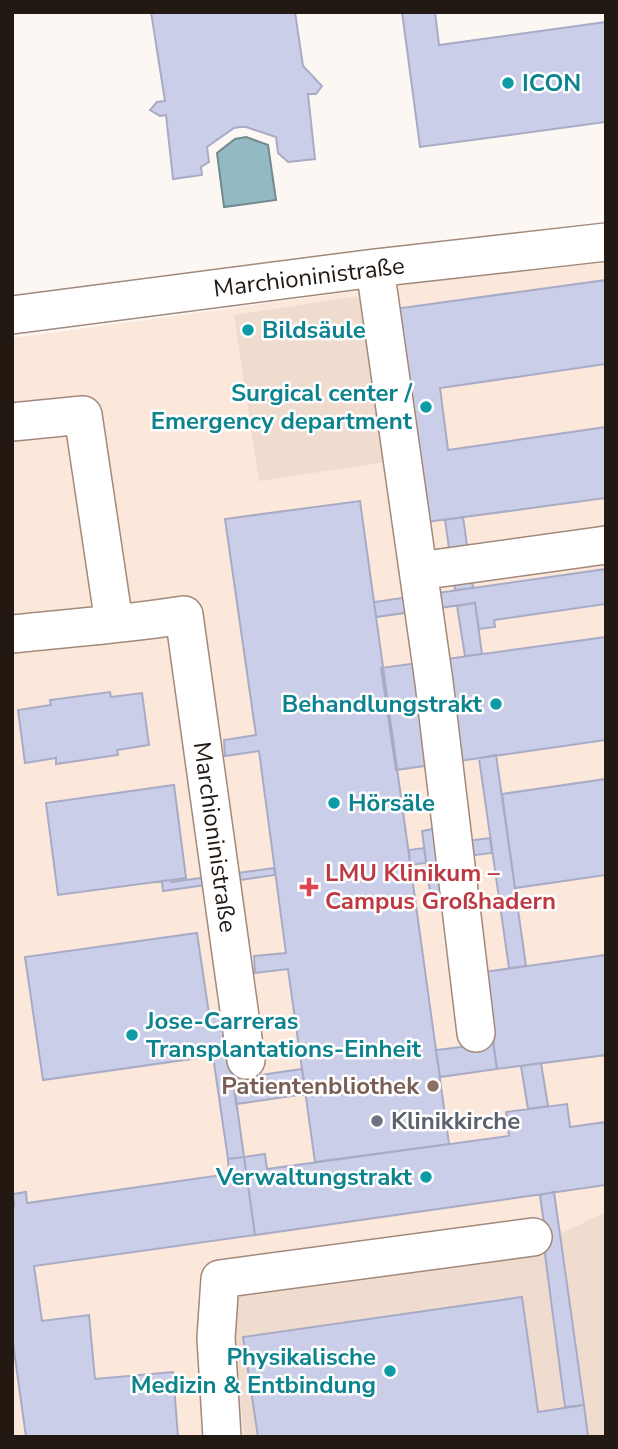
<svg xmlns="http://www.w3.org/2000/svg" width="618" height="1449" viewBox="0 0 618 1449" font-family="'Nunito Sans',sans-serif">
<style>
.built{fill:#fce7db}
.green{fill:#f0dbcf}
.water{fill:#93bac3;stroke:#718a8e;stroke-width:2}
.building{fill:#cbcee9;stroke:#a8abc5;stroke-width:2}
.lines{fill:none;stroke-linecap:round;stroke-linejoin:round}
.minor-casing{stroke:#a2897b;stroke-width:40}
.minor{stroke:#fff;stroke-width:37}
.culture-dot{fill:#0f9aa8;stroke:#fff;stroke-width:2.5}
.health-dot{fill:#e0444e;stroke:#fff;stroke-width:2.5}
.education-dot{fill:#8d6e63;stroke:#fff;stroke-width:2.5}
.worship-dot{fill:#6b7280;stroke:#fff;stroke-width:2.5}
.labels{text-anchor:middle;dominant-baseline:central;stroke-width:5;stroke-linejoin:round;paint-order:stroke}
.culture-label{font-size:24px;font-weight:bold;fill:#0d838f;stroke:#fff;text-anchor:start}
.street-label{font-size:24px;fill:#221913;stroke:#fff}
.health-label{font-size:24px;font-weight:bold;fill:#be3a42;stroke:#fff;text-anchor:start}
.education-label{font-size:24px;font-weight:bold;fill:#785e54;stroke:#fff;text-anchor:end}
.worship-label{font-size:24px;font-weight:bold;fill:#5b616d;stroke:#fff;text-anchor:start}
</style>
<rect width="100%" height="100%" fill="#fdf7f4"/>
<path class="built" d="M606 257V1437H12V338Z"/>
<path class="green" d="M361 296 386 462 259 481 234 315Z
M606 1212V1437H244L231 1306 252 1283 537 1245Z"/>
<path class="water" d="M246 137 268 145 276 200 224 207 217 153 235 139Z"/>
<path class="building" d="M151 12H295L303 66 322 86 316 94H308L315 159 288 162 278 153 276 137 246 127H240L234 128 207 147 209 162 201 167 202 175 173 179 166 115 160 116 150 110 157 102 165 101Z
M402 12H435L439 45 606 22V122L420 147Z
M606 280V364L440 388 448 450 606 427V498L427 522 394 309Z
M360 501 449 1144 315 1162 288 969 255 973 254 956 286 953 259 751 225 756 224 740 256 735 225 519Z
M463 517 473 588 455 590 445 520Z
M606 569V604L494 620 495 627 479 629 475 603 376 617 374 602Z
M475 603 482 654 465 656 457 606Z
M606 637V740L396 770 381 668Z
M110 692 111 697 142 693 149 745 117 750 118 755 56 764V758L25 763 18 710 51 705 50 700Z
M496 755 526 966 509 968 479 758Z
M606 779V875L515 888 502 794Z
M174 785 186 878 58 895 46 803Z
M438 828 449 906 432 908 422 831Z
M490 838 492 853 443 859 441 844Z
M424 848 426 863 410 865 409 850Z
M274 868 275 875 163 891 162 881 171 880V882Z
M197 933 209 1014 224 1013 244 1157 228 1159 213 1056 43 1080 25 957Z
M606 955V1055L497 1069 484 972Z
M493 1043 497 1069 440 1077 436 1050Z
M541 1063 548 1106 528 1109 521 1066Z
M302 1069 306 1094 236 1104 233 1079Z
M567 1104 570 1127 606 1122V1185L255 1235 244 1157 265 1154 267 1169 509 1136 506 1112Z
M244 1157 255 1235 34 1266 42 1321 89 1315 95 1379 173 1372 178 1437H26L12 1336V1207L14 1206 13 1194 26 1192 27 1203 229 1174 228 1159Z
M554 1192 584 1405 565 1407 541 1224H544L540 1195Z
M522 1297 538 1412 584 1405 588 1437H258L243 1337Z"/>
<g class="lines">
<defs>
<path id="minor" d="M375 268 434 682 476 1033
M12 315 375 268 606 242
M12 422 83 415 114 623
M419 571 606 545
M12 634C69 628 127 624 184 615L246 1060
M222 1437 216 1338 220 1279 533 1237"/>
</defs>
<use href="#minor" class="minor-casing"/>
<use href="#minor" class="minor"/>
</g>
<g class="culture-dot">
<circle cx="508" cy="83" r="7"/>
<circle cx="248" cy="330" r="7"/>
<circle cx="426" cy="407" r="7"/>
<circle cx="496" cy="704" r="7"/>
<circle cx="334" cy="803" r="7"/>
<circle cx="132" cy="1035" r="7"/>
<circle cx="426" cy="1177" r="7"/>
<circle cx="390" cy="1371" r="7"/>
</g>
<path class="health-dot" d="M305.5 876.5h7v7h7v7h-7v7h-7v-7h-7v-7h7z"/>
<circle class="education-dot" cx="433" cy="1086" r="7"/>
<circle class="worship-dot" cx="377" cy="1121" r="7"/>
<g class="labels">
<g class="culture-label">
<text x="522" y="83">ICON</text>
<text x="262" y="330">Bildsäule</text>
<text x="412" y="393" text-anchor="end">Surgical center /<tspan x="412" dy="28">Emergency department</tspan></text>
<text x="482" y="704" text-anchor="end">Behandlungstrakt</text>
<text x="348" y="803">Hörsäle</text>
<text x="146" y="1021">Jose-Carreras<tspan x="146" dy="28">Transplantations-Einheit</tspan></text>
<text x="412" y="1177" text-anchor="end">Verwaltungstrakt</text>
<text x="376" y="1357" text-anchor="end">Physikalische<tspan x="376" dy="28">Medizin &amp; Entbindung</tspan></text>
</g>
<g class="street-label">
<text transform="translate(309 277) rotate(-7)">Marchioninistraße</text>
<text transform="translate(215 837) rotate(82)">Marchioninistraße</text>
</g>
<g class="health-label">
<text x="325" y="873">LMU Klinikum –<tspan x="325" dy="28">Campus Großhadern</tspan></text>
</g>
<g class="education-label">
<text x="419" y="1086">Patientenbliothek</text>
</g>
<g class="worship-label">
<text x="391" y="1121">Klinikkirche</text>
</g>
</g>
<rect width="618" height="1449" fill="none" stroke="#221913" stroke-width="28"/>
</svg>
